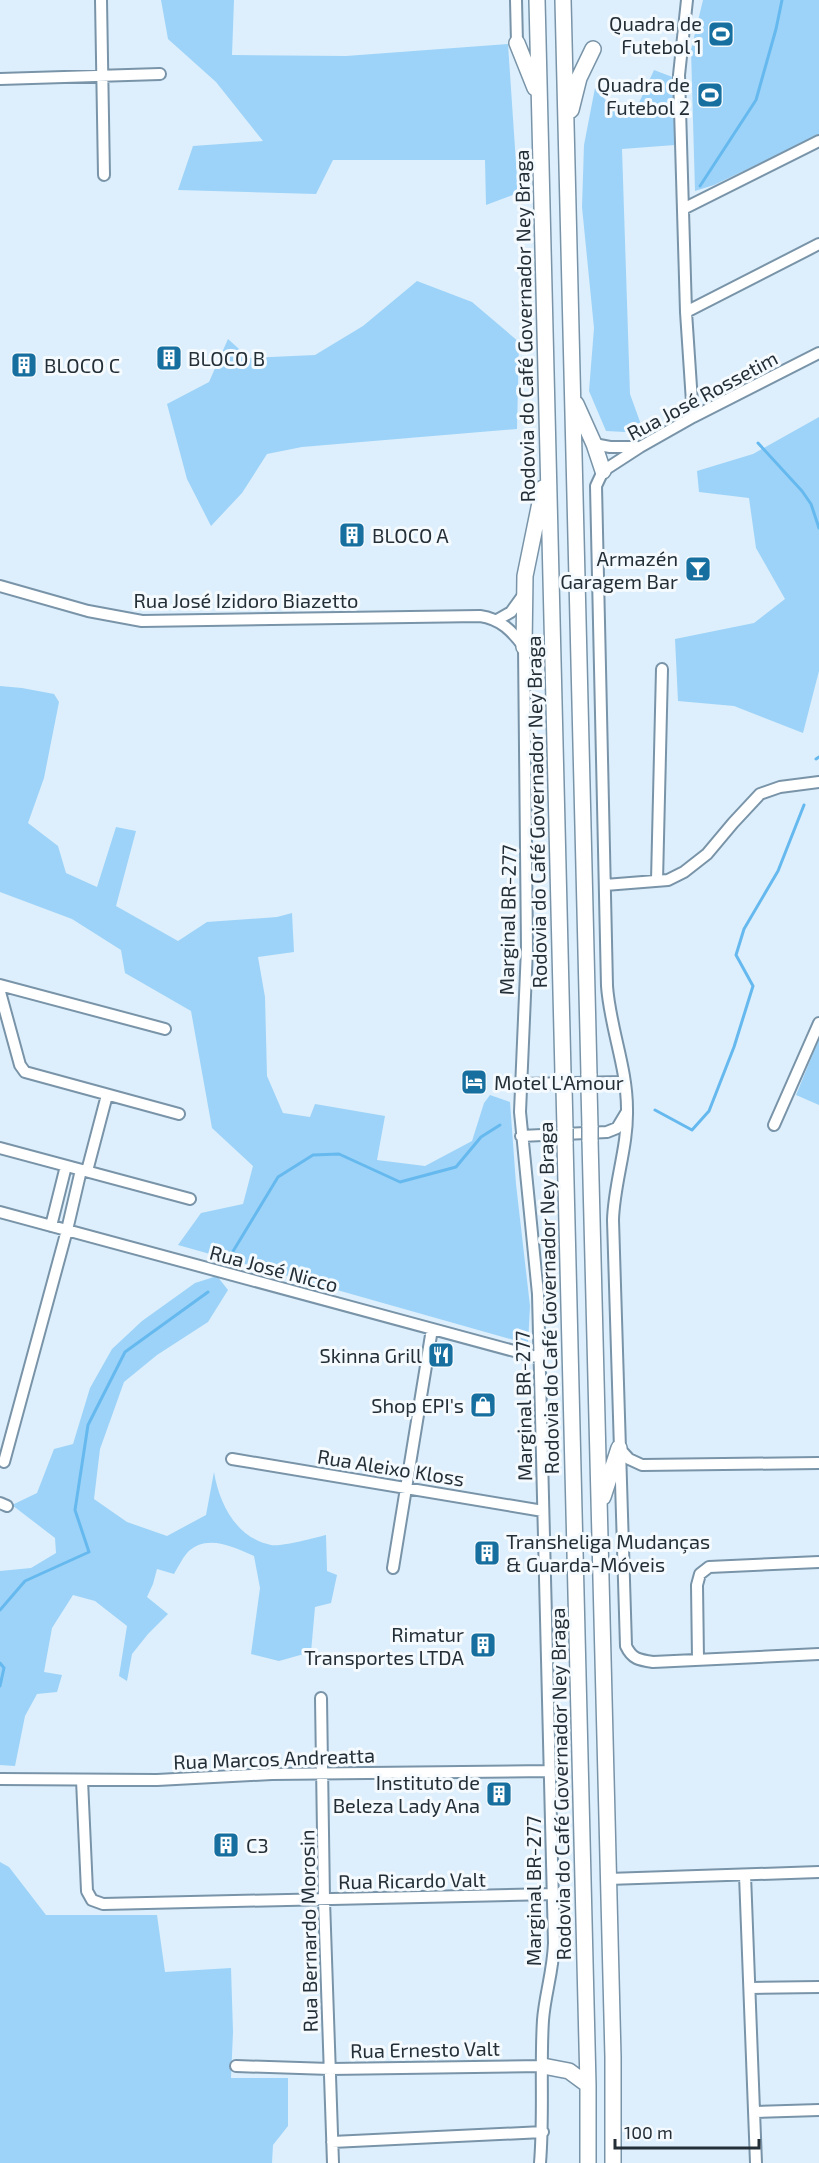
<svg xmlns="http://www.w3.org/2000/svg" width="819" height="2163" viewBox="0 0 819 2163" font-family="'Exo 2',sans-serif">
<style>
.green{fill:#9dd3f8}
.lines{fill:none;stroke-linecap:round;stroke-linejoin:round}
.stream{stroke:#66b9ee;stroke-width:3}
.minor-casing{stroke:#7994a8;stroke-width:14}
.highway-casing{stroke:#7994a8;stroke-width:18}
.minor{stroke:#fff;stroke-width:10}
.highway{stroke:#fff;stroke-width:15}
.highway-bridge-casing{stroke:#7994a8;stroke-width:18;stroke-linecap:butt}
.highway-bridge{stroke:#fff;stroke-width:15}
.labels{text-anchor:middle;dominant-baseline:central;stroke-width:6;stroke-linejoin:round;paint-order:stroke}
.poi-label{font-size:20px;fill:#232e36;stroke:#f4fafe;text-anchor:end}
.street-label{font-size:20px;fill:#232e36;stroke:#f4fafe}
</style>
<rect width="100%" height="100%" fill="#ddeffc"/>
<path class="green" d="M161 0H234L232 55 346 56 508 44 518 193 486 205 485 160H333L316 194 178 190 193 146 263 141 216 82 168 39Z
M703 0H819V135L714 185 695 191 691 50Z
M654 70 675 78V145L622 149 630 394 644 433 606 431 589 391 594 328 582 207 584 145 595 88 616 112 632 118Z
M417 281 472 302 519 342 517 429 302 447 267 454 242 493 211 526 187 479 167 404 209 382 228 339 249 358 315 355 363 326Z
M819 417V671L803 733 734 706 678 701 675 639 754 623 785 599 756 548 749 498 699 492 697 471 753 454Z
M0 686 22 688 54 694 59 702 44 778 28 823 58 846 66 873 97 887 116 827 136 831 116 906 178 941 207 922 277 917 292 913 294 952 258 957 265 997 267 1076 283 1113 310 1117 315 1104 385 1116 377 1160 425 1166 472 1141 484 1103 490 1095 510 1102 516 1184 530 1306 528 1344 178 1245 201 1213 243 1204 253 1166 212 1128 191 1011 125 973 121 950 72 919 0 892Z
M819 1039V1105L796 1095Z
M217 1276 228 1290 208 1322 157 1355 124 1382 100 1449 94 1499 127 1522 167 1536 206 1515 214 1472C219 1503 236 1538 271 1545 281 1547 314 1538 326 1535L327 1571 337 1575 331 1603 315 1607 311 1652 279 1661 251 1654 260 1588 254 1556C233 1547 206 1533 187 1553 182 1559 178 1567 174 1574L157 1569 153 1584 147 1597 168 1614 148 1634 132 1654 127 1681 119 1676 127 1626 95 1601 73 1595 52 1628 44 1672 62 1675 57 1692 37 1694 25 1716 15 1766 0 1765V1571L31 1568 56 1553 55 1538 12 1505 37 1493 54 1449 73 1444 90 1388 112 1349 142 1321 195 1283Z
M0 1862 9 1867 46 1915H157L165 1972 231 1968 233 2032 231 2078H288V2126L273 2145 272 2163H0Z"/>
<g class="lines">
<path class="stream" d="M700 186 756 100 776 29 782 0
M758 443 802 491 811 504 819 528
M816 759 819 757
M655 1110 692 1130 709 1111 734 1047 753 986 736 955 744 929 778 871 804 805
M232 1253 278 1177 313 1155 339 1154 400 1182 456 1167 481 1137 500 1125
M0 1610 25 1581 89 1552 75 1510 88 1425 125 1352 208 1292
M0 1663 4 1668 0 1686"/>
<defs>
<path id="minor" d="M101 0 104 175
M516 0 517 43
M687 0 679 75 686 312 693 417
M0 79 160 74
M683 209 819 141
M686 312 819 244
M819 353 693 417 640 447 603 471 596 486 607 986C610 1028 627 1067 627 1109 628 1147 614 1183 613 1220L626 1646C632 1659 639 1660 653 1662L819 1654
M594 444 610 447H637
M0 586 88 611 142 621 480 616C501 619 512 631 524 647L527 949 520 1112 538 1294 554 1943C553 1972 545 1994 543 2020 540 2068 544 2115 540 2163
M497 620 511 612 524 594
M657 881 662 669
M605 885 668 880 684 872 707 854 733 823 760 794 780 787 819 782
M0 985 165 1029
M0 992 20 1065 25 1072 179 1114
M520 1084 625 1082
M774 1125 819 1023
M521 1136 607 1132 617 1128 626 1113
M0 1148 190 1199
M87 1171 107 1095
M0 1212 540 1358
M51 1226 66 1166
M619 1448 629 1459 642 1465 819 1463
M232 1459 543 1511
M4 1462 67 1230 81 1170
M0 1503 7 1506
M393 1568 432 1329
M698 1659 697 1585 700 1574 709 1567 819 1562
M321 1698 324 1900 333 2163
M0 1779 157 1780 272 1774 549 1771
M82 1780 87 1891 92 1900 103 1904 553 1894
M745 1875 756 2163
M608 1879 819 1872
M751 1988 819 1987
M236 2066 330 2069 543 2066
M755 2112 819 2110
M332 2142 543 2132"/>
<path id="highway" d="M537 0 563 1074
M563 0 589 1075
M517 43 535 88
M571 110 579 78 593 49
M576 404 594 444 603 471
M524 647 525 576 543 488
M564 1088 565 1129
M589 1088 590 1127
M590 1140 613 2057V2163
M565 1142 588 2085V2163
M603 1497 619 1448
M543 2066 569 2071 588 2085"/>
</defs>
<use href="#minor" class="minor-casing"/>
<use href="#highway" class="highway-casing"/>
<use href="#minor" class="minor"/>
<use href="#highway" class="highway"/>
<defs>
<path id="highway-bridge" d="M563 1074 564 1088
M589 1075V1088
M590 1127V1140
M565 1129V1142"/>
</defs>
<use href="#highway-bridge" class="highway-bridge-casing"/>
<use href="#highway-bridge" class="highway-bridge"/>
</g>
<defs>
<symbol id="stadium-square" viewBox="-11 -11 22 22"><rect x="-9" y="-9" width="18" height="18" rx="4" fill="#166f9f" stroke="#f4fafe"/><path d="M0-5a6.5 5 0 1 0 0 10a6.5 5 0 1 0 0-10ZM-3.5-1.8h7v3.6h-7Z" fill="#fff"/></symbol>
<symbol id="building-square" viewBox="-11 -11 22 22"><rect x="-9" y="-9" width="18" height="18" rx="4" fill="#166f9f" stroke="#f4fafe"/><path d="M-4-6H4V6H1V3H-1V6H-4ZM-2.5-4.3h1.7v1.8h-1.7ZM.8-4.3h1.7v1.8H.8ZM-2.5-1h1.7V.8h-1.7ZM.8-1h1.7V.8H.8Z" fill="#fff"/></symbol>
<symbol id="bar-square" viewBox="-11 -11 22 22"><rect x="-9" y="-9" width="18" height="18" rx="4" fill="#166f9f" stroke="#f4fafe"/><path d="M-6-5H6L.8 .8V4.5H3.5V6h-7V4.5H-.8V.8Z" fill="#fff"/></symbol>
<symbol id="hotel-square" viewBox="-11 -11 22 22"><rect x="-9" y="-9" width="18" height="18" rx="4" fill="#166f9f" stroke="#f4fafe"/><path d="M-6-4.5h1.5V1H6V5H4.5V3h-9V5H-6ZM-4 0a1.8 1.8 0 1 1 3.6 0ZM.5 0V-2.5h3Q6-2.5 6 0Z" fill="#fff"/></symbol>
<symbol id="restaurant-square" viewBox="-11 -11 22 22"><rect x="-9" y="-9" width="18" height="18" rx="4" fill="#166f9f" stroke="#f4fafe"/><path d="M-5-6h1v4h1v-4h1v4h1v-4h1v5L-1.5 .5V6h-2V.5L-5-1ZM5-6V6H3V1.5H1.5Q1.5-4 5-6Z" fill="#fff"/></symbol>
<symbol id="shop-square" viewBox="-11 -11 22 22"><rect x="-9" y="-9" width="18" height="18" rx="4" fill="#166f9f" stroke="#f4fafe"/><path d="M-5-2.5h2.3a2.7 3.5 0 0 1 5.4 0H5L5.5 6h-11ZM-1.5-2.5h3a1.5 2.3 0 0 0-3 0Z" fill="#fff"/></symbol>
</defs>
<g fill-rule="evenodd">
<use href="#stadium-square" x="706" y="19" width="30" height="30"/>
<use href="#stadium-square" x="695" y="80" width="30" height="30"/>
<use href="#building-square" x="154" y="343" width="30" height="30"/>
<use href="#building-square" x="9" y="350" width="30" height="30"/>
<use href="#building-square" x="337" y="520" width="30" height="30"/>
<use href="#bar-square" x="683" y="554" width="30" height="30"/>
<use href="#hotel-square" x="459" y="1067" width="30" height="30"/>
<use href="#restaurant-square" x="426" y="1340" width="30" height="30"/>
<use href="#shop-square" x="468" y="1390" width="30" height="30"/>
<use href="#building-square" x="472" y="1538" width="30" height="30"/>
<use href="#building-square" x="468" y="1630" width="30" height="30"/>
<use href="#building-square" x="484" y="1779" width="30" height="30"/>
<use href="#building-square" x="211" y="1830" width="30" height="30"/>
</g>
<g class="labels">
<g class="poi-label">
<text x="702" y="23">Quadra de<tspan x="702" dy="23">Futebol 1</tspan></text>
<text x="690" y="84">Quadra de<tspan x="690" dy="23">Futebol 2</tspan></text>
<text x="188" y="358" text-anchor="start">BLOCO B</text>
<text x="44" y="365" text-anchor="start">BLOCO C</text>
<text x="372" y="535" text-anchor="start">BLOCO A</text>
<text x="678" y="558">Armazén<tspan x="678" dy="23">Garagem Bar</tspan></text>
<text x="494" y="1082" text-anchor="start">Motel L'Amour</text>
<text x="422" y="1355">Skinna Grill</text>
<text x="464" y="1405">Shop EPI's</text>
<text x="506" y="1541" text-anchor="start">Transheliga Mudanças<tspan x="506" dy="23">&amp; Guarda-Móveis</tspan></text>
<text x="464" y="1634">Rimatur<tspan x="464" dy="23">Transportes LTDA</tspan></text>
<text x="480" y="1782">Instituto de<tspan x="480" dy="23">Beleza Lady Ana</tspan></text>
<text x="246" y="1845" text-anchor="start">C3</text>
</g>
<g class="street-label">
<text transform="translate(524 326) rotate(-91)">Rodovia do Café Governador Ney Braga</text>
<text transform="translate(702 395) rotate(-28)">Rua José Rossetim</text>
<text x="246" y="600">Rua José Izidoro Biazetto</text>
<text transform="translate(536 812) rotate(-91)">Rodovia do Café Governador Ney Braga</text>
<text transform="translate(507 920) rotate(-89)">Marginal BR-277</text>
<text transform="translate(274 1268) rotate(15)">Rua José Nicco</text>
<text transform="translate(548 1298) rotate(-91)">Rodovia do Café Governador Ney Braga</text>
<text transform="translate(523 1406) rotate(-91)">Marginal BR-277</text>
<text transform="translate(391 1467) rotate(9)">Rua Aleixo Kloss</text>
<text transform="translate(274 1758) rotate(-2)">Rua Marcos Andreatta</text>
<text transform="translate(560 1784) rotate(-91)">Rodovia do Café Governador Ney Braga</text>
<text transform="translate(412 1880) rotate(-1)">Rua Ricardo Valt</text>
<text transform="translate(533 1891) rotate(-90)">Marginal BR-277</text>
<text transform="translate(308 1931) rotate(-91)">Rua Bernardo Morosin</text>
<text transform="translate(425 2049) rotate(-1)">Rua Ernesto Valt</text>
</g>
</g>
<path d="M615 2139v9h144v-9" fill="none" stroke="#232e36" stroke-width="3"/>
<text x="624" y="2139" font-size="18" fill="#232e36" stroke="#f4fafe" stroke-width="4.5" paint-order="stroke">100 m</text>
</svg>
